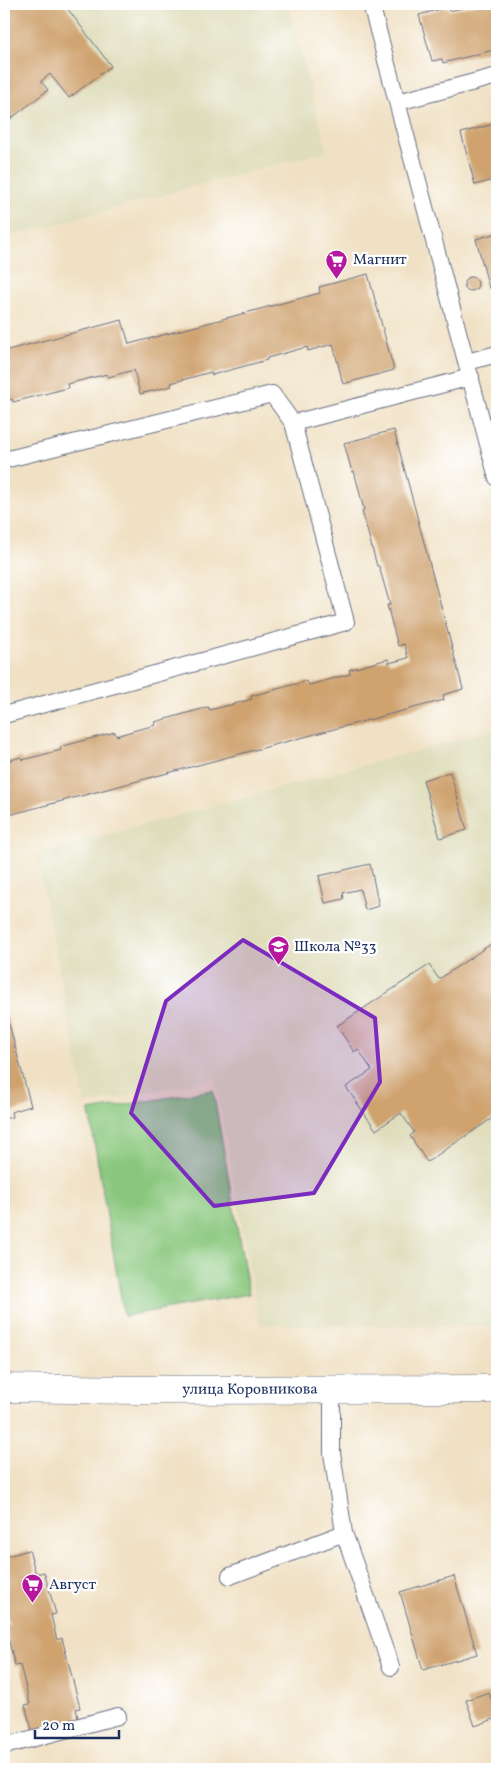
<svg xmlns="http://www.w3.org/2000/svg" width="501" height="1773" viewBox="0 0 501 1773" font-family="Vollkorn,serif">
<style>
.built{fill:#dfddbb}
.green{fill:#8ac77e;stroke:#527b6e}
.building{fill:#cfa26e}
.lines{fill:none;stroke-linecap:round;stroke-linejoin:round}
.service-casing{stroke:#666d82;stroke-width:18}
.tertiary-casing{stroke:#666d82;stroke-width:29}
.service{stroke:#fff;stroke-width:16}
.tertiary{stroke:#fff;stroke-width:28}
.marked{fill:#7b2cbf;fill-opacity:0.2;stroke:#7b2cbf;stroke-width:4;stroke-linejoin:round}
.labels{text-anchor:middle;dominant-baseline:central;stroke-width:4.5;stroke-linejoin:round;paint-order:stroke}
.poi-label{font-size:15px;fill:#1b2f5e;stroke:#fff;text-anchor:start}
.street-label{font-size:15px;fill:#1b2f5e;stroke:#fff}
</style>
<rect width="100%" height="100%" fill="#fff"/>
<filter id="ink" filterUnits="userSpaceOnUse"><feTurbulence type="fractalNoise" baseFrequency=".02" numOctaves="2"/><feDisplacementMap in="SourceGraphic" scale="10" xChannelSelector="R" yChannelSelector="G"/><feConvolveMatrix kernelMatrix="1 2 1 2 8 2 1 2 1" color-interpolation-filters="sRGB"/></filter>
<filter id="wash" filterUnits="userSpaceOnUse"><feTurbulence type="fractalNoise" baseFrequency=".0096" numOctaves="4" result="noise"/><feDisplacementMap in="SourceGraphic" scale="20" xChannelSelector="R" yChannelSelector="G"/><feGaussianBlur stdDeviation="1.12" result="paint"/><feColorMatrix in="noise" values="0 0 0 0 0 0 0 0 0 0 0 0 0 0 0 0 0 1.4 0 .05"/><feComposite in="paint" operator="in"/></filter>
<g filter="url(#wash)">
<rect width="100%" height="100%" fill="#f0e1c4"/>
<path class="built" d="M4 4H288L327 151 4 238Z
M497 729V1327L260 1325 215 1079 85 1104 36 854Z"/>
<path class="green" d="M213 1090 249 1294 124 1316 89 1111Z"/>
<g id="blocks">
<path class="building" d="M4 4H64L111 66 69 98 50 74 41 81 48 90 4 124Z
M479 4H497V49L443 63 442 59 432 61 419 15 448 7 449 11Z
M497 123V179L475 185 461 133Z
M497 233V286L489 288 476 239Z
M368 274 394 370 343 384 333 344 308 351 307 347 267 358V360L212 375 211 372 171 383 172 386 140 394 134 370 108 377 107 374 67 384 68 388 13 402 12 399 4 402V351L122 320 129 344 320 293 319 287Z
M464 284a7 7 0 1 1 14 0a7 7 0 1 1-14 0Z
M394 430 463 689 443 695 444 700 9 815 4 796V762L21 757 22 760 42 755 61 750 60 747 115 732 116 736 136 730 156 725 155 722 209 707V710L230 705 252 699 251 696 307 681 309 685 350 674 349 670 388 659 389 663 408 658 404 644 398 646 387 605H390L379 566H377L362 511 364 510 359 490 354 471 352 472 344 443Z
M450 772 467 830 440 838 423 780Z
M370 864 379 906 365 910 360 889 343 893 344 899 325 903 319 876Z
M497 940V1115L427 1162 410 1136 414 1132 401 1113 376 1130 346 1087 372 1070 358 1049 354 1052 337 1026 429 965 439 979Z
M4 1005 31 1106 11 1112 12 1117 4 1119Z
M29 1550 36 1574 44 1572 56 1614 51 1615 57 1640 62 1638 80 1708 76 1709 79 1722 33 1734 25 1705 30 1704 20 1665 15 1666 5 1625 9 1624 4 1605V1557Z
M454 1576 477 1654 423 1670 400 1592Z
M489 1692 497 1718 475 1726 466 1700Z"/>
</g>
</g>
<g filter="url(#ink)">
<use href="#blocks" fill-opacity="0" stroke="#666d82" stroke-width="1"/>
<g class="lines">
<defs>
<path id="service" d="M371 4 497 478
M398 102 497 76
M467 362 497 354
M4 460 272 394 293 423
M4 715 346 622 293 423 471 377
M332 1390V1453L344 1533 391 1667
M230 1576 344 1533
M4 1746 118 1716"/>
<g id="tertiary">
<path id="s1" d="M4 1388 135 1390 497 1389"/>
</g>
</defs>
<use href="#service" class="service-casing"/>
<use href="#tertiary" class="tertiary-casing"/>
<use href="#service" class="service"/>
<use href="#tertiary" class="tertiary"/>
</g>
</g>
<path class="marked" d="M243 940 375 1018 380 1082 314 1193 214 1206 131 1113 166 1001Z"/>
<defs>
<symbol id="supermarket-pin" viewBox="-11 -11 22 30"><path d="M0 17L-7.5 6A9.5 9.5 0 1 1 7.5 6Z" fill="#b5179e" stroke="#fff"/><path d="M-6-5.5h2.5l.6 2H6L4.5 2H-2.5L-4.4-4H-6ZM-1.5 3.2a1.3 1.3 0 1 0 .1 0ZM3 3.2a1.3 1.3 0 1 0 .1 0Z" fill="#fff"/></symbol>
<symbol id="school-pin" viewBox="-11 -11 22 30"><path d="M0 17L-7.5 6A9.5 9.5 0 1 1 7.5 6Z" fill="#b5179e" stroke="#fff"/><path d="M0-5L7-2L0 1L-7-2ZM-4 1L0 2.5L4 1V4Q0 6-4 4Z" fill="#fff"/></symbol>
</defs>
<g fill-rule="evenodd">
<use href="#supermarket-pin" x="324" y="248" width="25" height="34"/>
<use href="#school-pin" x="266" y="934" width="25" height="34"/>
<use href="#supermarket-pin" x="20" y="1572" width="25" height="34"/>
</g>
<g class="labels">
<g class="poi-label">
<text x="353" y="260">Магнит</text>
<text x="294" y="947">Школа №33</text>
<text x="49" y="1585">Август</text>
</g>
<g class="street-label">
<text stroke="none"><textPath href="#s1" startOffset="246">улица Коровникова</textPath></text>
</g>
</g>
<rect width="501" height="1773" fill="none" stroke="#fff" stroke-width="20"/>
<path d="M35 1730v8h84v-8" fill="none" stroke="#1b2f5e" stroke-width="2.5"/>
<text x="42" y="1730" font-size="15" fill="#1b2f5e" stroke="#ffffff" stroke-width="4" paint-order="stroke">20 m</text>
</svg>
